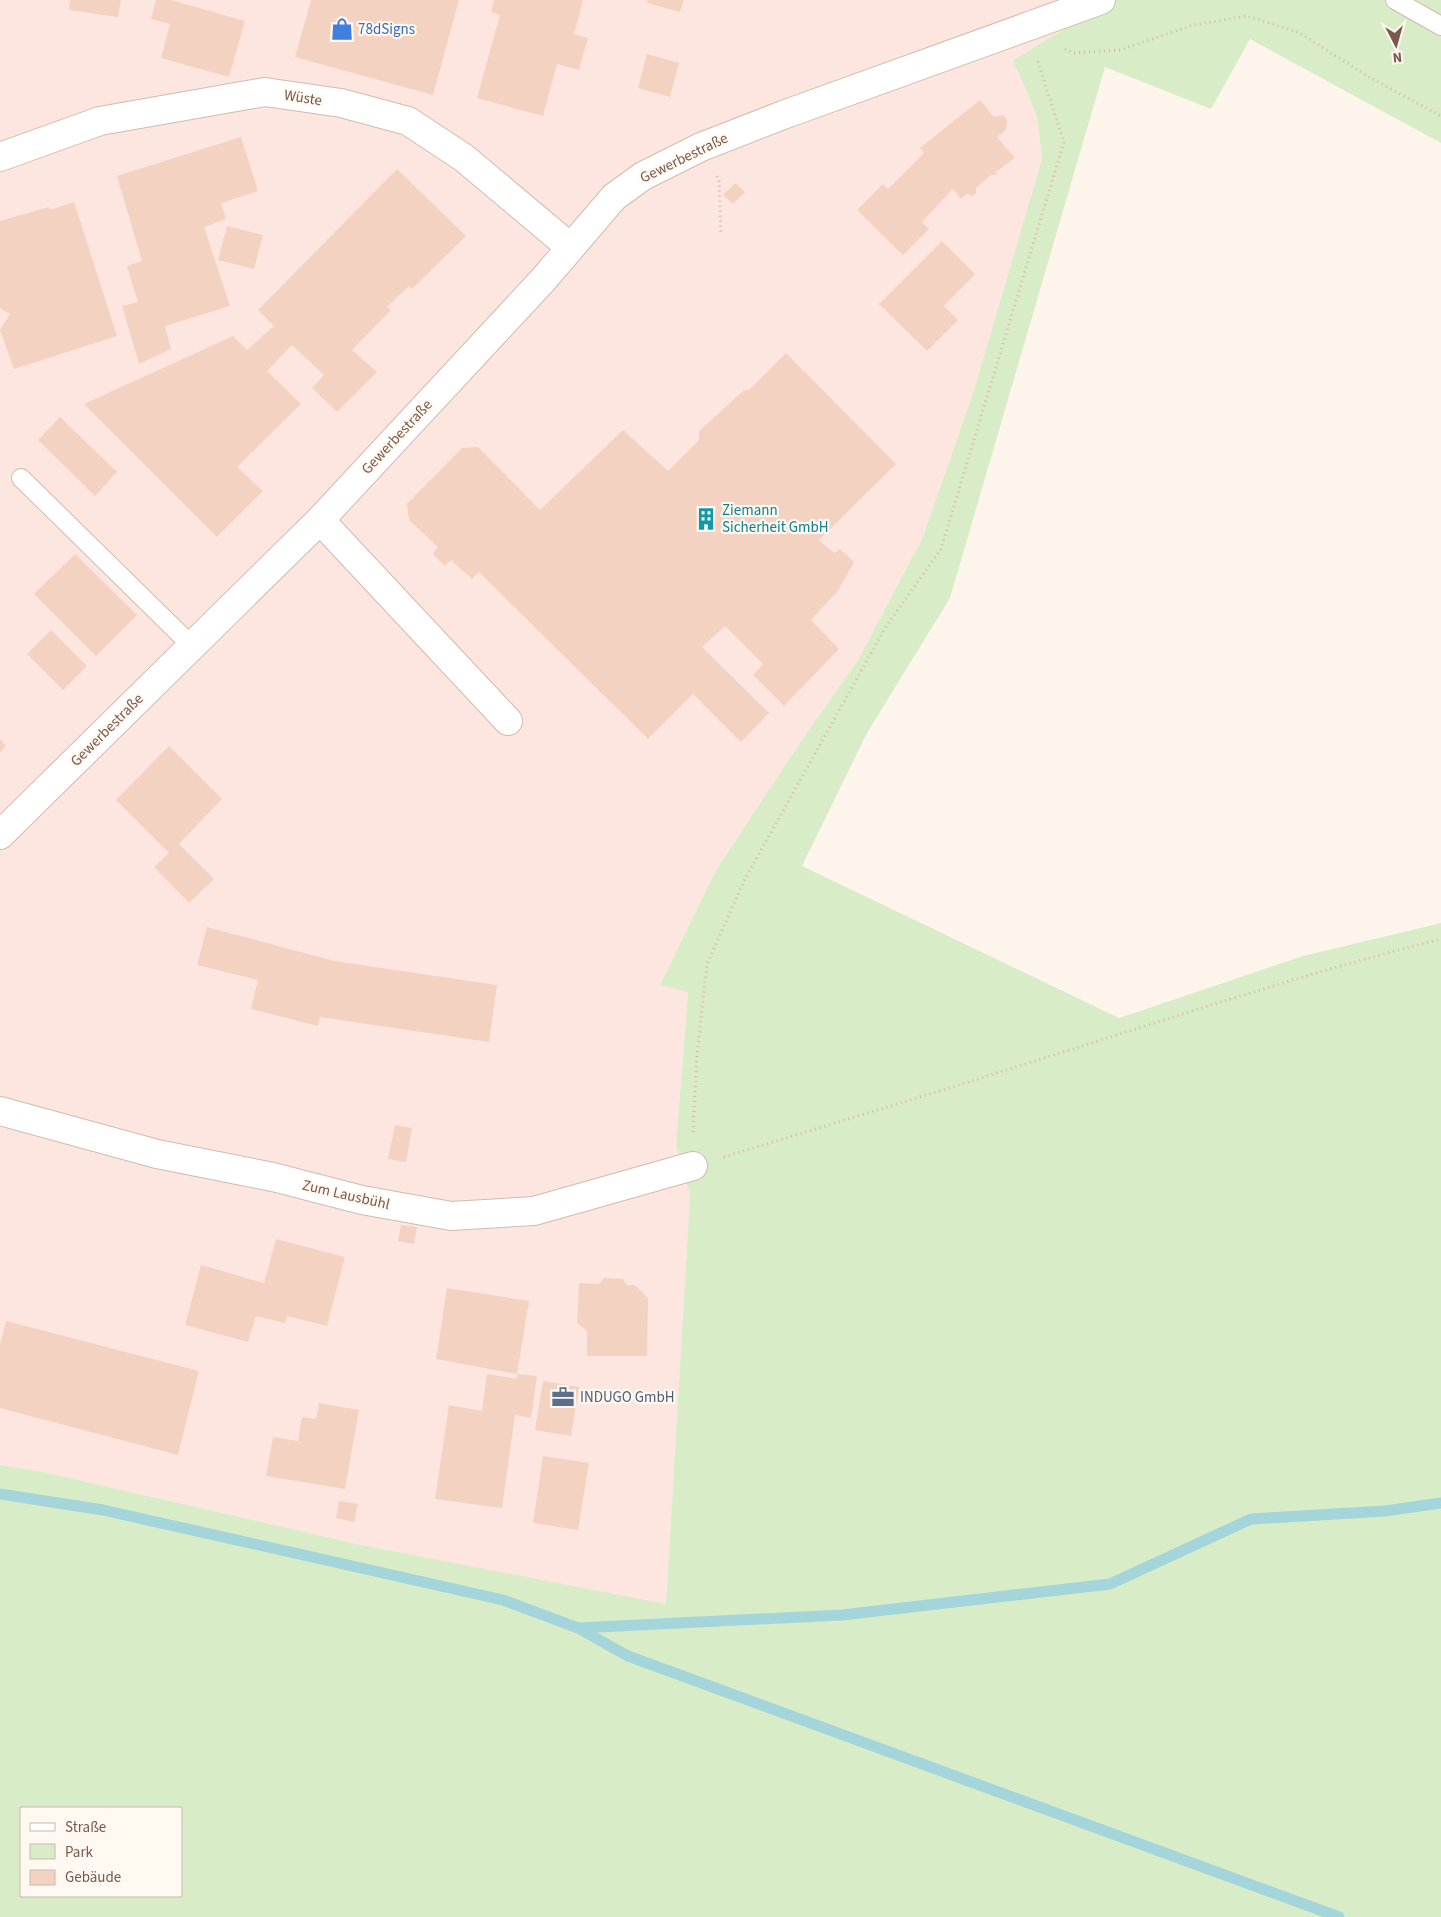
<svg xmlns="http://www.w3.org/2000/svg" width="1441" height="1917" viewBox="0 0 1441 1917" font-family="'Source Sans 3',sans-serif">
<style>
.commercial{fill:#fde6df}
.green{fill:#d9ecc8;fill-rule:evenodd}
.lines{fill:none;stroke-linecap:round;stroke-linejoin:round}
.stream{stroke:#a4d5da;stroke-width:11}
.building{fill:#f3d2c2}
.lane-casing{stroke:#d0bbaf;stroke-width:20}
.street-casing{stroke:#d0bbaf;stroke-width:30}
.path{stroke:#d9b5a4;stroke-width:3;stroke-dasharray:1 4;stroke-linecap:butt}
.lane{stroke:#fff;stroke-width:18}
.street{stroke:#fff;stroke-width:28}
.labels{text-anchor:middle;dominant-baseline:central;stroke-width:4.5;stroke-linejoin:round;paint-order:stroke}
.shop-label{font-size:15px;fill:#366cbe;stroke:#fff9f2;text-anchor:start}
.street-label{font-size:15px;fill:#79594c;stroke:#fff9f2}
.culture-label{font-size:15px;fill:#0d838f;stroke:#fff9f2;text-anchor:start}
.service-label{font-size:15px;fill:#4e5e75;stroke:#fff9f2;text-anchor:start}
</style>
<rect width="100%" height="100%" fill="#fdf5eb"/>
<path class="commercial" d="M0 0H1112L1013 60 1037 116 1042 159 974 390 923 537 858 660 806 734 716 870 660 985 688 991 676 1145 690 1195 666 1605 357 1544 48 1473 0 1465Z"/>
<path class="green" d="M1112 0H1441V143L1250 39 1211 109 1105 67 950 598 867 733 802 866 1119 1018 1303 956 1441 923V1917H0V1465L48 1473 357 1544 666 1604 690 1195 676 1145 688 992 660 985 716 870 806 734 858 660 923 537 974 390 1042 159 1037 116 1013 60ZM21 1808H181V1896H21Z"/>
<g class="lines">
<path class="stream" d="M0 1494 103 1510 503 1600 578 1628 628 1656 1339 1917
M578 1628 842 1615 1110 1584 1251 1519 1385 1511 1441 1503"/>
</g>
<path class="building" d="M70 0H121L118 17 69 10Z
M156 0H171L245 21 229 77 161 58 170 24 151 19Z
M311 0H459L433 95 295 57Z
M494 0H583L574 34 588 38 579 70 557 64 543 116 477 98 500 15 491 12Z
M648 0H684L680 12 647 3Z
M647 54 679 63 670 97 638 88Z
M980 100 994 117 1003 115 1007 120 1006 130 997 137 1015 158 996 172V175H991L976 188V193L972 196 967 194 961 199 953 189 922 222 929 229 903 255 857 210 883 184 888 189 924 153 920 148Z
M241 137 258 191 221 203 226 219 204 227 230 306 165 326 171 349 139 364 122 306 138 302 127 266 142 261 117 176Z
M397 169 466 236 412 289 409 286 387 307 391 310 352 350 377 372 337 412 312 388 324 375 292 345 267 371 301 404 237 467 263 491 217 537 84 404 233 336 247 350 274 326 258 310Z
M735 183 745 192 733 204 723 195Z
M74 202 117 336 14 369 0 330 10 314 0 308V221L49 207 50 210Z
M227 226 263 235 254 269 218 260Z
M942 241 975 274 944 306 958 320 927 351 879 304Z
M786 353 896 464 819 540 834 553 840 549 854 562 837 592 811 620 839 649 784 706 753 675 763 664 725 626 702 647 769 713 741 742 693 694 648 739 479 572 472 579 451 560 445 566 433 554 438 547 409 520 407 504 462 448 478 447 540 510 623 430 668 471 699 440V431L743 391 749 390Z
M60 417 117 472 95 496 38 440Z
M75 554 137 615 96 656 34 594Z
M51 630 87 666 63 690 27 654Z
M0 739 6 746 0 753Z
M169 746 222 799 179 844 214 879 189 903 154 867 169 853 116 800Z
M207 927 334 961 497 985 489 1042 320 1017 318 1026 251 1009 258 980 197 965Z
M395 1125 412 1128 406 1162 388 1159Z
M401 1225 417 1227 414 1244 398 1241Z
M276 1239 345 1257 327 1326 287 1316 285 1323 256 1316 248 1342 185 1325 201 1265 264 1283Z
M604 1278 623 1279 627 1285H635L648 1298 647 1356H587V1331L577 1323 579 1283 599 1284Z
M447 1288 529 1301 517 1374 537 1376 531 1418 515 1415 502 1508 435 1499 449 1405 482 1411 487 1374 517 1379V1374L436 1359Z
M6 1321 199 1371 178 1455 0 1408V1345Z
M543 1381 579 1387 571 1436 535 1430Z
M319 1403 359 1410 345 1489 266 1476 273 1437 298 1441 302 1417 316 1419Z
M543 1456 589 1463 578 1530 533 1523Z
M339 1501 358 1504 354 1522 336 1518Z"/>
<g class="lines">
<defs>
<path id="lane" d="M1395 0 1441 26
M21 478 192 646"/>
<path id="street" d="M0 157 100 121 265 92 341 103 408 121 464 158 570 247
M320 520 508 721
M0 835 320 520 543 280 614 197 643 176 701 147 783 115 1101 0
M0 1111 157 1154 273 1177 362 1200 451 1216 534 1211 693 1166"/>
</defs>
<use href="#lane" class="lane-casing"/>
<use href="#street" class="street-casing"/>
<path class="path" d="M1065 49 1073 53 1120 50 1193 25 1247 16 1298 32 1369 77 1441 116
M717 176 719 181 721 235
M693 1132 697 1055 707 964 745 879 885 628 941 549 1064 142 1037 59
M724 1157C818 1128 912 1100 1006 1070 1151 1025 1294 976 1441 939"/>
<use href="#lane" class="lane"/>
<use href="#street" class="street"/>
</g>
<defs>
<symbol id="shop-bare" viewBox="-9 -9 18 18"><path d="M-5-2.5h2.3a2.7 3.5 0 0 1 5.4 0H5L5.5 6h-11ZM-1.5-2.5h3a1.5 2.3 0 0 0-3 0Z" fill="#3f7fe0" stroke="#fff9f2" stroke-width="2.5" paint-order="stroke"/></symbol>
<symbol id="building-bare" viewBox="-9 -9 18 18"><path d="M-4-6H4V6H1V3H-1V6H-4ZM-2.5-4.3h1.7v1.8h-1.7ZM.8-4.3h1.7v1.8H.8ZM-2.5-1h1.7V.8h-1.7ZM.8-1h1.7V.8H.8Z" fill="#0f9aa8" stroke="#fff9f2" stroke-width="2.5" paint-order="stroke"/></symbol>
<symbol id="office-bare" viewBox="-9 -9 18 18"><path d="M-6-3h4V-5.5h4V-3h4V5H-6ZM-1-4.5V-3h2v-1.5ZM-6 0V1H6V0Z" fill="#5c6f8a" stroke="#fff9f2" stroke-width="2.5" paint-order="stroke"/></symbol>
</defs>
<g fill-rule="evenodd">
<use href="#shop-bare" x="326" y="13" width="32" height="32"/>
<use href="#building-bare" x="690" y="503" width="32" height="32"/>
<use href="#office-bare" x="547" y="1381" width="32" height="32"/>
</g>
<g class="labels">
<g class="shop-label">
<text x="358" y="29">78dSigns</text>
</g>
<g class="street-label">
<text transform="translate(303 98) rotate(9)">Wüste</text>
<text transform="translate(684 158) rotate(-26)">Gewerbestraße</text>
<text transform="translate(397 437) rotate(-47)">Gewerbestraße</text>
<text transform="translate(107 730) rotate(-45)">Gewerbestraße</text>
<text transform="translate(346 1195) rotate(13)">Zum Lausbühl</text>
</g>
<g class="culture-label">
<text x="722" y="510">Ziemann<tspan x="722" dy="17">Sicherheit GmbH</tspan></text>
</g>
<g class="service-label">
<text x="580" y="1397">INDUGO GmbH</text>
</g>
</g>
<rect x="20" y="1807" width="162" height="90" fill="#fff9f2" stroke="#c9b9b0"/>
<rect x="30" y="1823" width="25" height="8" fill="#ffffff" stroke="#c9b9b0"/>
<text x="65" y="1832" font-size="15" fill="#79594c">Straße</text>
<rect x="30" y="1844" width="25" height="15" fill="#d9ecc8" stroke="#c9b9b0"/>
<text x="65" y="1857" font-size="15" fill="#79594c">Park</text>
<rect x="30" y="1870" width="25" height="15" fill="#f3d2c2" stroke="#c9b9b0"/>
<text x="65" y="1882" font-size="15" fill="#79594c">Gebäude</text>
<g transform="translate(1396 45) rotate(174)" stroke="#fff9f2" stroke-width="4" paint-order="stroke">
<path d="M0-4L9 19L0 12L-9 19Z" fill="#79594c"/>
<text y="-8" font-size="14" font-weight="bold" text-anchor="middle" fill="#79594c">N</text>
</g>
</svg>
